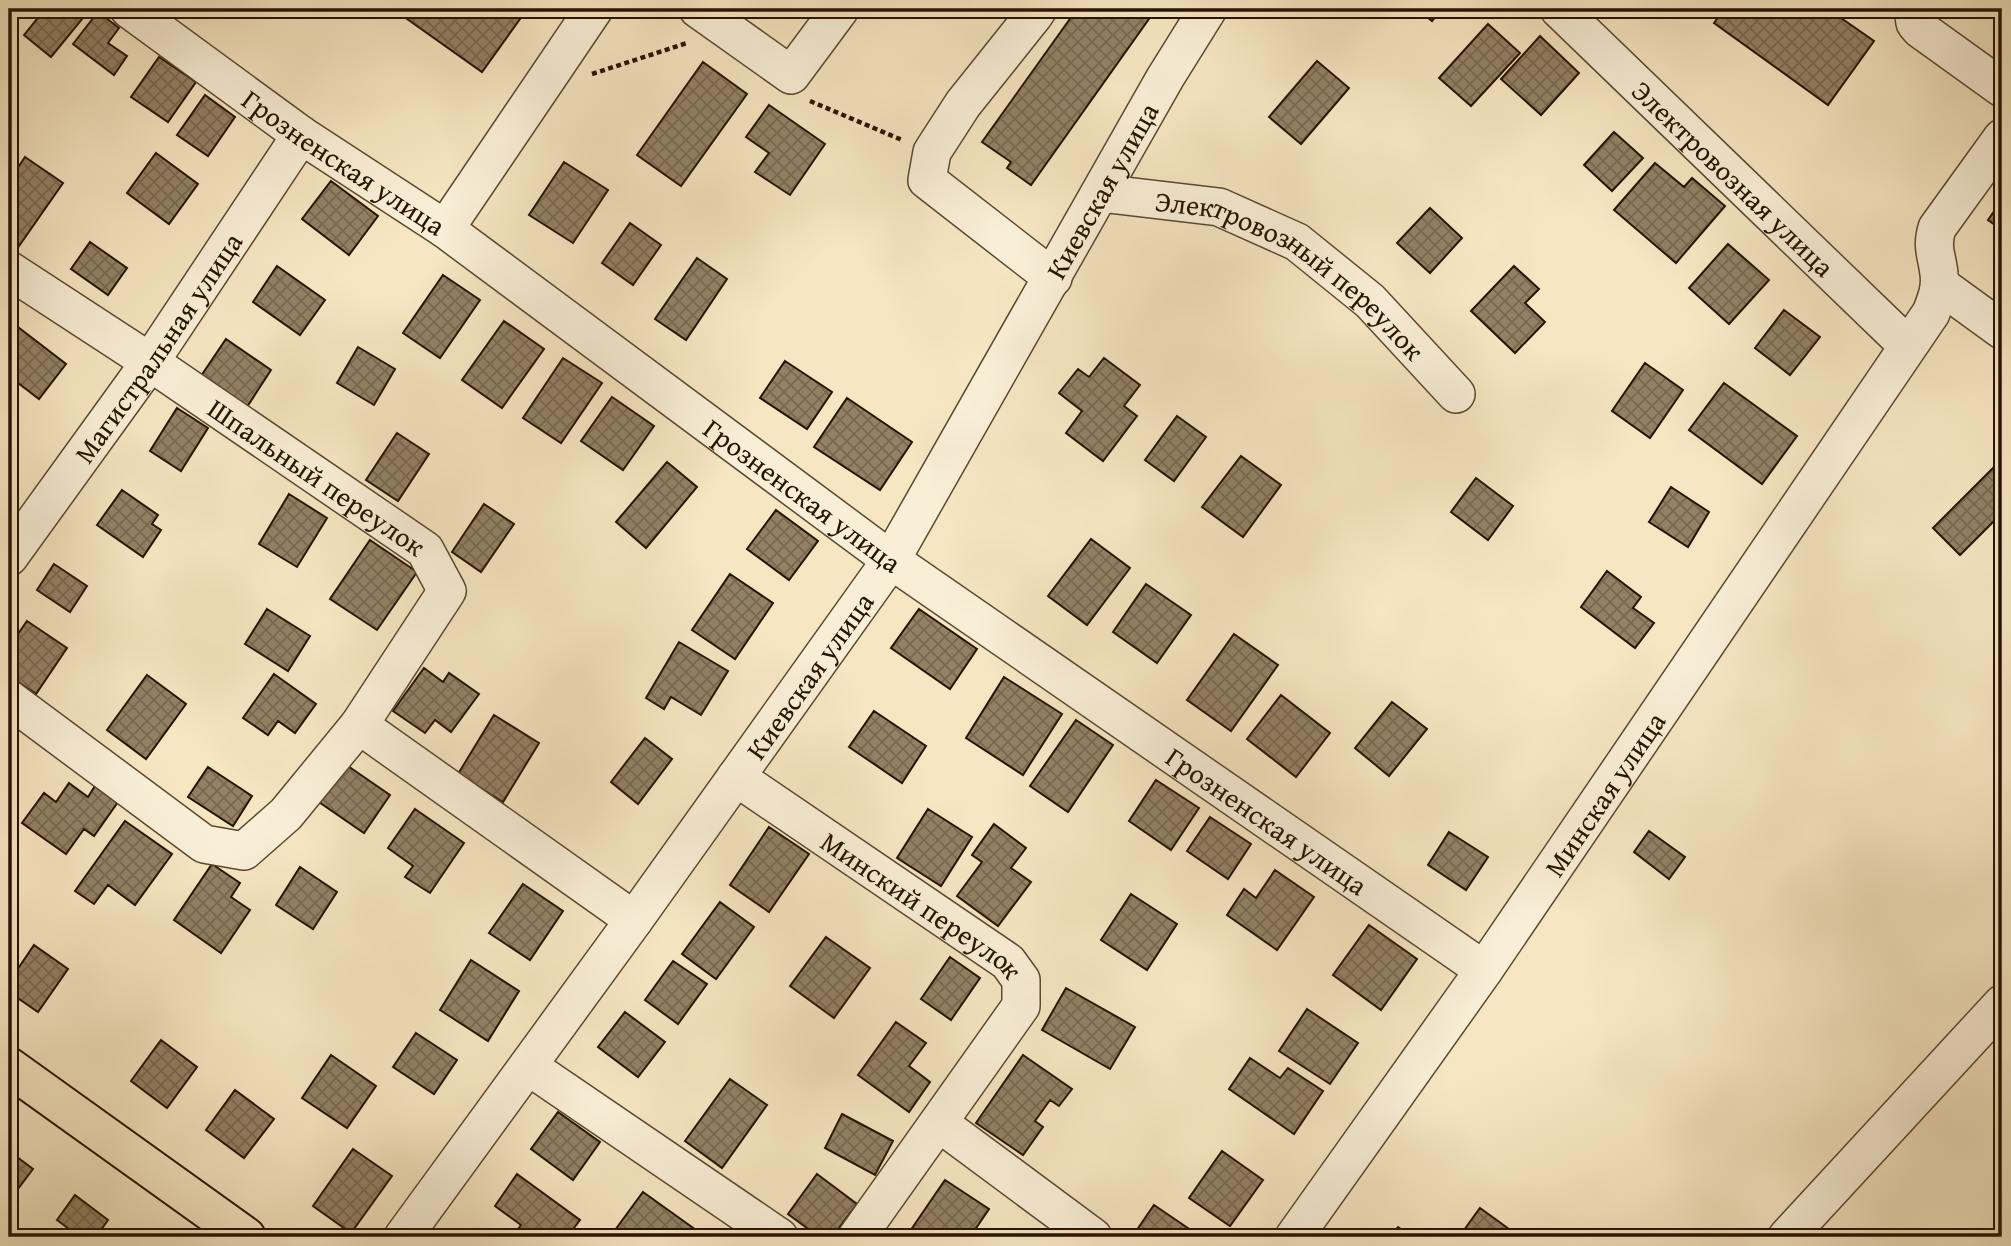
<svg xmlns="http://www.w3.org/2000/svg" width="2011" height="1246" viewBox="0 0 2011 1246" font-family="'Gentium Book Plus',serif">
<style>
.building{fill:url(#building-cross-hatch);stroke:#271300;stroke-width:2}
.lines{fill:none;stroke-linecap:round;stroke-linejoin:round}
.minor-casing{stroke:#5b4830;stroke-width:40}
.major-casing{stroke:#271300;stroke-width:42}
.path{stroke:#271300;stroke-width:4.5;stroke-dasharray:5 3.5;stroke-linecap:butt}
.minor{stroke:#f9efd7;stroke-width:37}
.major{stroke:#f6e6c2;stroke-width:38}
.labels{text-anchor:middle;dominant-baseline:central;stroke-width:6;stroke-linejoin:round;paint-order:stroke}
.street-label{font-size:28px;fill:#271300;stroke:#f9efd7}
</style>
<defs>
<pattern id="building-cross-hatch" width="8" height="8" patternUnits="userSpaceOnUse" patternTransform="scale(1.75)"><rect width="8" height="8" fill="#938165"/><path d="M0 0l8 8M0 8l8-8" fill="none" stroke="#786851"/></pattern>
</defs>
<rect width="100%" height="100%" fill="#f6e6c2"/>
<filter id="stains"><feTurbulence type="fractalNoise" baseFrequency=".00286" numOctaves="4"/><feColorMatrix values="0 0 0 0 .2 0 0 0 0 .09 0 0 0 0 .02 0 0 0 .5 -.17"/></filter>
<radialGradient id="worn" r=".72"><stop offset=".6" stop-color="#630" stop-opacity="0"/><stop offset="1" stop-color="#630" stop-opacity=".3"/></radialGradient>
<path class="building" d="M45 9H71L83 18 51 57 24 35Z
M393 9H505L520 19 482 72Z
M1077 9H1156L1031 185 1007 168 1011 162 982 142Z
M1417 9H1442L1432 21Z
M1724 9H1828L1874 41 1828 105 1714 23Z
M98 12 119 28 108 43 127 56 114 75 73 44Z
M1488 24 1520 53 1471 106 1439 78Z
M1540 36 1579 73 1541 115 1501 79Z
M159 57 196 82 168 122 131 97Z
M1317 61 1349 88 1301 144 1269 117Z
M703 62 747 94 681 186 637 155Z
M205 95 235 117 208 156 177 135Z
M769 105 825 144 790 195 755 172 769 153 746 137Z
M1614 132 1643 158 1612 191 1584 165Z
M156 153 198 184 169 224 127 193Z
M25 157 63 183 19 246 9 238V181Z
M564 162 608 190 573 243 529 215Z
M1655 163 1684 187 1692 178 1725 206 1676 263 1614 210Z
M331 181 378 216 349 255 302 219Z
M2002 200V230L1988 220Z
M1430 208 1462 238 1430 273 1397 243Z
M630 223 661 245 633 285 602 263Z
M90 242 127 268 108 295 71 269Z
M1728 244 1769 280 1729 324 1689 288Z
M697 258 727 279 686 340 655 319Z
M277 266 325 300 300 335 253 302Z
M1514 266 1539 289 1525 303 1545 322 1515 353 1471 311Z
M443 275 480 300 440 358 403 333Z
M1784 310 1820 337 1790 375 1755 348Z
M504 321 544 349 502 408 462 380Z
M18 327 66 364 39 399 9 376V339Z
M226 339 271 370 247 407 201 376Z
M358 347 395 369 374 405 337 383Z
M563 358 602 383 561 443 523 418Z
M1104 358 1140 385 1124 406 1137 416 1103 461 1066 433 1082 411 1059 393 1078 369 1089 377Z
M785 361 832 392 807 429 760 398Z
M1645 363 1683 390 1650 438 1612 411Z
M1724 383 1797 436 1762 484 1689 430Z
M9 396 18 403 9 416Z
M612 397 654 426 623 470 581 441Z
M847 398 912 442 880 490 814 447Z
M177 408 208 428 181 471 150 451Z
M1177 416 1206 437 1174 481 1145 460Z
M397 433 429 454 398 501 366 480Z
M1241 456 1281 485 1243 537 1202 507Z
M667 462 697 487 646 548 616 522Z
M1999 462 2002 466V513L1960 555 1933 528Z
M1476 478 1513 506 1488 540 1451 512Z
M1671 487 1709 512 1688 547 1649 522Z
M122 490 158 515 152 524 161 530 143 557 97 525Z
M289 494 327 518 297 567 259 544Z
M484 504 514 524 481 572 452 552Z
M776 510 818 541 789 580 747 549Z
M1091 539 1130 568 1087 625 1048 596Z
M370 540 417 572 377 630 330 599Z
M54 564 87 586 70 612 37 590Z
M1607 571 1641 597 1633 608 1654 623 1635 648 1581 607Z
M730 574 773 603 735 659 692 630Z
M1146 584 1191 615 1157 663 1113 632Z
M267 609 310 636 288 671 245 644Z
M919 609 977 649 950 689 891 648Z
M27 621 67 648 36 694 9 676V647Z
M1234 634 1278 665 1231 731 1187 700Z
M679 642 728 671 701 715 671 697 664 709 646 698Z
M424 668 443 682 449 673 479 694 451 732 435 720 425 733 393 711Z
M274 674 316 704 295 733 278 721 268 735 243 718Z
M147 675 186 704 146 759 107 730Z
M1004 677 1062 714 1023 775 966 738Z
M1281 695 1330 733 1296 777 1247 739Z
M1392 702 1427 729 1389 776 1355 748Z
M874 711 926 746 902 783 849 747Z
M494 715 539 743 503 802 458 774Z
M1076 720 1113 745 1068 812 1030 786Z
M9 726 16 732 9 741Z
M645 738 672 759 638 804 611 782Z
M342 762 390 795 364 833 316 800Z
M208 767 252 796 233 826 188 797Z
M1156 780 1199 808 1171 850 1129 821Z
M69 783 88 797 95 786 118 802 94 836 84 829 66 854 22 823 44 793 56 802Z
M415 809 464 843 430 893 405 877 413 866 388 848Z
M928 809 972 837 941 886 897 858Z
M1210 817 1251 844 1228 879 1187 851Z
M125 821 172 854 135 905 108 885 94 904 75 891Z
M994 824 1026 848 1011 868 1031 882 998 926 957 896 982 862 972 855Z
M769 827 809 854 769 912 730 885Z
M1649 831 1685 857 1669 879 1634 852Z
M1449 832 1488 857 1466 890 1428 865Z
M212 864 240 883 231 897 250 910 221 953 174 920Z
M300 867 337 892 313 929 276 905Z
M1275 870 1314 897 1277 950 1227 915 1244 889 1256 898Z
M523 884 563 911 530 960 489 933Z
M1131 894 1177 924 1147 970 1101 940Z
M720 902 754 927 716 979 682 954Z
M1369 925 1417 959 1381 1010 1333 975Z
M826 937 870 968 834 1018 790 986Z
M34 945 68 969 38 1012 9 992V982Z
M950 957 980 978 951 1020 921 999Z
M471 960 519 991 488 1041 440 1010Z
M673 961 707 984 678 1024 645 1000Z
M1066 988 1135 1027 1110 1069 1042 1030Z
M1307 1009 1358 1043 1330 1084 1279 1051Z
M625 1012 665 1042 638 1077 598 1047Z
M896 1022 926 1043 909 1066 930 1082 909 1112 858 1075Z
M416 1033 457 1060 434 1094 393 1067Z
M161 1040 197 1067 167 1108 131 1081Z
M331 1055 376 1086 347 1128 302 1098Z
M1023 1055 1072 1089 1059 1106 1050 1100 1035 1121 1043 1127 1023 1155 976 1123Z
M1250 1058 1280 1078 1288 1068 1323 1091 1294 1134 1229 1089Z
M730 1079 767 1105 722 1168 685 1141Z
M235 1090 274 1119 244 1158 206 1130Z
M558 1112 600 1142 573 1180 531 1149Z
M842 1114 893 1141 875 1175 825 1148Z
M353 1149 392 1176 351 1233 313 1206Z
M9 1151 33 1169 15 1193 9 1189Z
M1222 1151 1263 1180 1230 1226 1189 1198Z
M517 1174 580 1220 567 1237 513 1236 521 1225 495 1206Z
M817 1174 857 1204 832 1237H819L788 1214Z
M945 1180 989 1209 970 1237 959 1229 954 1237H906Z
M643 1192 696 1230 691 1237H610Z
M75 1195 108 1220 96 1237H80L57 1220Z
M1154 1205 1201 1237H1132Z
M1480 1208 1520 1237H1459Z
M1398 1227 1412 1237H1390Z"/>
<g class="lines">
<defs>
<g id="minor">
<path id="s1" d="M129 9 301 135 445 229 891 560 1484 970"/>
<path d="M698 9 791 75 840 9"/>
<path d="M1038 9 1034 15 963 104 932 152 927 180 1053 278"/>
<path id="s2" d="M1559 9 1908 346"/>
<path d="M1913 9 1915 23 1920 29 2002 88"/>
<path id="s3" d="M1100 193 1219 207 1297 242 1370 301 1456 394"/>
<path d="M445 229 594 9"/>
<path id="s4" d="M9 270 150 362 425 550 447 591 359 725 286 814 244 851 204 844 9 699"/>
<path d="M1940 285 2002 330"/>
<path id="s5" d="M9 557 150 362 301 135"/>
<path d="M359 725 634 920"/>
<path id="s6" d="M736 777 1008 962 1021 980V1006L857 1237"/>
<path d="M528 1066 779 1237"/>
<path d="M939 1123 1093 1237"/>
<path id="s7" d="M403 1237 634 920 891 560 1165 78 1208 9"/>
<path id="s8" d="M1294 1237 1484 970 1931 313C1936 300 1941 288 1939 274 1937 255 1931 248 1937 228L2002 138"/>
<path d="M1787 1237 2002 1004"/>
</g>
<path id="major" d="M9 1067 246 1237"/>
</defs>
<use href="#minor" class="minor-casing"/>
<use href="#major" class="major-casing"/>
<path class="path" d="M592 74 687 43
M810 101 902 140"/>
<use href="#minor" class="minor"/>
<use href="#major" class="major"/>
</g>
<g class="labels">
<g class="street-label">
<text stroke="none"><textPath href="#s1" startOffset="264">Грозненская улица</textPath></text>
<text stroke="none"><textPath href="#s2" startOffset="243">Электровозная улица</textPath></text>
<text stroke="none"><textPath href="#s7" startOffset="1260">Киевская улица</textPath></text>
<text stroke="none"><textPath href="#s3" startOffset="214">Электровозный переулок</textPath></text>
<text stroke="none"><textPath href="#s5" startOffset="257">Магистральная улица</textPath></text>
<text stroke="none"><textPath href="#s4" startOffset="371">Шпальный переулок</textPath></text>
<text stroke="none"><textPath href="#s1" startOffset="831">Грозненская улица</textPath></text>
<text stroke="none"><textPath href="#s7" startOffset="693">Киевская улица</textPath></text>
<text stroke="none"><textPath href="#s8" startOffset="541">Минская улица</textPath></text>
<text stroke="none"><textPath href="#s1" startOffset="1398">Грозненская улица</textPath></text>
<text stroke="none"><textPath href="#s6" startOffset="226">Минский переулок</textPath></text>
</g>
</g>
<rect width="2011" height="1246" fill="none" stroke="#f6e6c2" stroke-width="35"/>
<rect x="10" y="10" width="1990" height="1225" fill="none" stroke="#271300" stroke-width="3.5"/>
<rect x="18" y="18" width="1976" height="1211" fill="none" stroke="#271300" stroke-width="2"/>
<rect width="100%" height="100%" filter="url(#stains)"/>
<rect width="100%" height="100%" fill="url(#worn)"/>
</svg>
